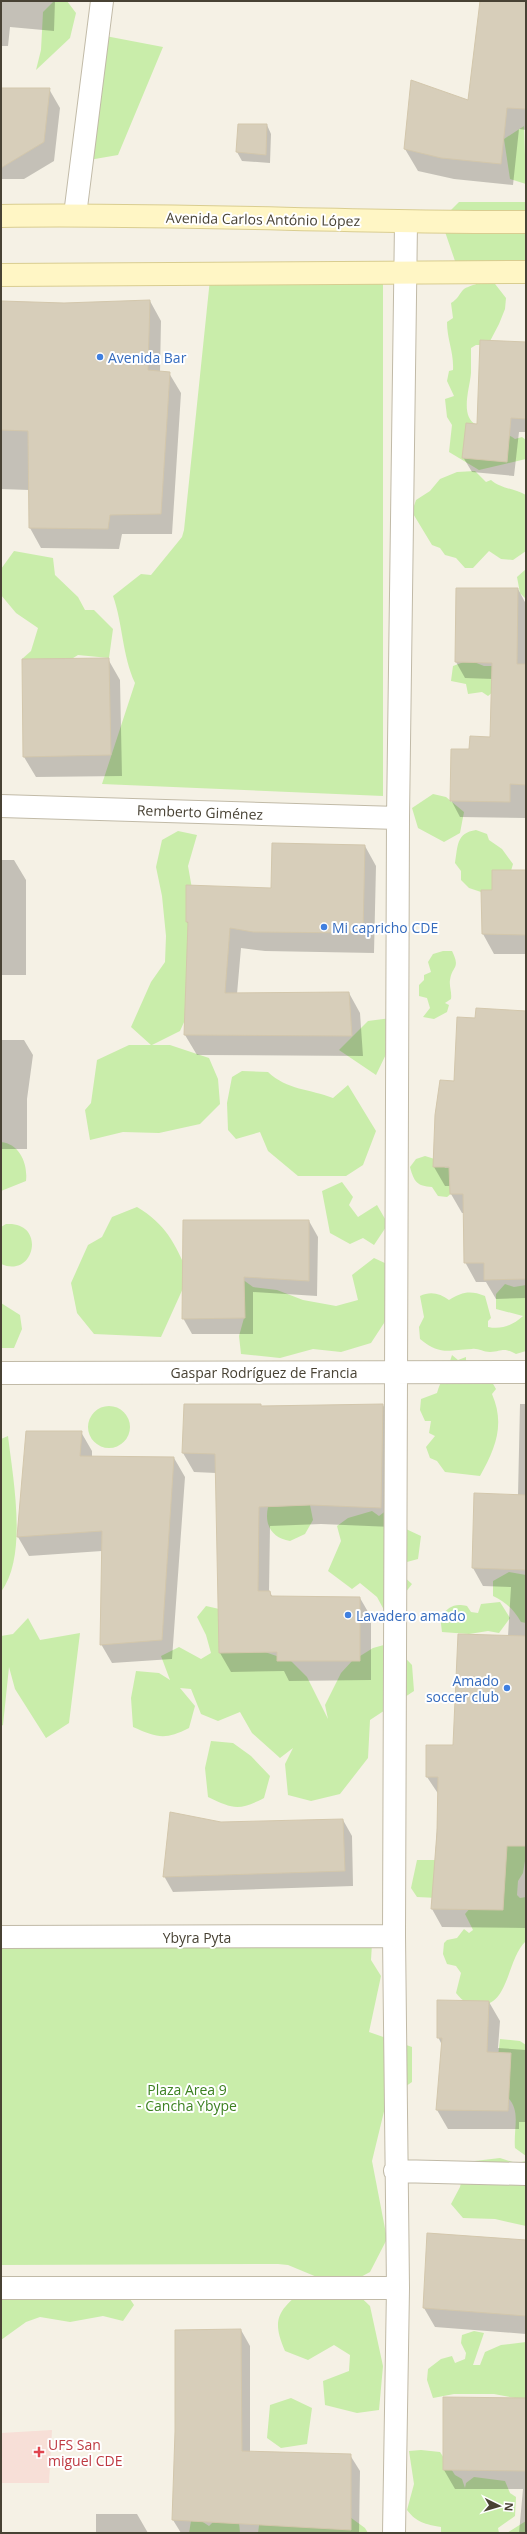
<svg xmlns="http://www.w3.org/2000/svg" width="527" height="2534" viewBox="0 0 527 2534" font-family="'Open Sans',sans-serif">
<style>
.medical{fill:#f7dfd7}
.green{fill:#c9edaa}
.shadow{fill:#0003}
.building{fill:#d7ceba;stroke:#d3c7ac}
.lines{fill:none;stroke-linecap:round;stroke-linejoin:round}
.minor-casing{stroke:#c1baa7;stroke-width:24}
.secondary-casing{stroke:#d9cd90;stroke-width:24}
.minor{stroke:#fff;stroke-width:22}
.secondary{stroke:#fff6c5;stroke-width:22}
.shop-dot{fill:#3f7fe0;stroke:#fff;stroke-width:1.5}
.health-dot{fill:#e0444e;stroke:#fff;stroke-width:1.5}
.labels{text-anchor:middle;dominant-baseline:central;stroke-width:4;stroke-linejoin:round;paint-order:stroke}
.street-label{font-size:14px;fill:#484234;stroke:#fff}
.shop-label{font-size:14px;fill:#366cbe;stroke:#fff;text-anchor:start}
.park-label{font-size:14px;fill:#3c8021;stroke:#fff}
.health-label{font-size:14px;fill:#be3a42;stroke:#fff;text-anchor:start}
</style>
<rect width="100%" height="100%" fill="#f5f1e5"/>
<path class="medical" d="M52 2430 49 2483H1V2433Z"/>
<path class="green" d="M54 1H67L76 13 70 38 36 70 41 50 43 12Z
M95 34 163 47 118 155 89 160Z
M524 126 526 184 510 179 504 139Z
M459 202H526V263L455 261 441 220Z
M210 279 383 284V796L102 784 135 683C122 655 123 624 113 596L141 574 151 575 182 537 184 530Z
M492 280 506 298 505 309 499 324 488 345H476L471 348C471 357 471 365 471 373 470 388 459 417 477 425 489 431 505 431 515 439L522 437 526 440V459L479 470 449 452 452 425 447 417 445 399 454 396 447 381 449 371 453 370C454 352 447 340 447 322L453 318 451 303C458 299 459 294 464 289 468 286 486 281 492 280Z
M475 471 486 482 491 480C501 489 514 488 526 495V551L513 560 501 559 489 551 473 568H465L456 558 445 555 440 548 432 545 412 512 416 500 430 491 440 479 457 472Z
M14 551 53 558 55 575 78 597 85 610H94L113 629 109 658 78 655 52 671 22 659 31 651 38 628 16 613 1 595V569Z
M526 569V599L520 593 517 577Z
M469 660 484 666H502L498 688 488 696 482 692 468 694 466 684 451 681 453 666Z
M433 794 446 797 464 812 460 833 444 842 418 828 412 808Z
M476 830 487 834 489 840 502 849 513 864 509 878 487 894 469 888 461 880V871L455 863C458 846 456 833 476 830Z
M178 831 197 835 188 866 197 917 185 1020 180 1031 152 1045H170L209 1058 218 1079 220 1104 200 1124 159 1133 123 1132 90 1140 85 1110 91 1103 97 1060 129 1045H151L131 1027 151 982 165 962 166 936 162 896 156 867 162 840Z
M443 951H452C461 969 452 966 450 980 449 986 452 992 451 999L445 1003 449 1005 447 1012 434 1019 423 1017 430 1008 427 998 419 996V985L424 980V975L431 972 428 962 433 954Z
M391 1018 390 1046 376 1075 339 1050 368 1021Z
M242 1071 268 1072C287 1090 310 1089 333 1098L348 1085 376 1131 363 1165 346 1176H298L268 1151 260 1132 236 1139 228 1130 227 1103 232 1077Z
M1 1142C20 1144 28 1164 26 1181L1 1191Z
M425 1156 441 1161 445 1168H456L458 1188 447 1197 438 1196 432 1187C417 1186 414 1182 410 1167L416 1159Z
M342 1182 353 1197 349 1205 358 1217 377 1205 388 1224 374 1245 363 1238 350 1244 330 1233 322 1191Z
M137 1207C167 1225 175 1244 189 1275L161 1337 94 1334 77 1313 71 1283 88 1245 102 1237 112 1217Z
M6 1224C47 1221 35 1279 1 1264V1227Z
M374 1258 387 1264 386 1320 371 1343 341 1352 313 1349 280 1358 241 1354 239 1336 244 1318 214 1305 231 1271 253 1287 277 1290 303 1300 336 1306 358 1300 352 1275Z
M505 1284 514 1287 526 1285V1351L516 1354C503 1347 503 1351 490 1352 483 1352 478 1348 472 1349 448 1350 441 1356 420 1339L419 1327 424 1317 420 1296C430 1291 440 1293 449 1300 462 1292 470 1290 485 1296L491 1318 488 1321V1327C502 1330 513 1325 523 1316L496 1309V1294Z
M1 1303 20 1315 22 1329 14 1348H1Z
M452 1355 458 1360 466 1357V1368L488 1375 496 1389 492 1394C505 1424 496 1448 480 1476L445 1472 437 1461 430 1458 426 1447 435 1436 429 1433 431 1421H425L420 1410 421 1399 437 1393C441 1379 448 1369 452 1355Z
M88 1427a21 21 0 1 1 42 0a21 21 0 1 1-42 0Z
M8 1436C13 1479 28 1556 1 1592V1439Z
M310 1505 313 1520 305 1534 290 1541C272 1538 264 1525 268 1507Z
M387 1510 393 1523 421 1536 418 1559 392 1566 412 1584 391 1611 384 1610 377 1597 360 1583 352 1589 328 1571 341 1541 337 1526 348 1518 372 1511 379 1516Z
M509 1572 526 1575V1623L521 1622C514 1610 506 1602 493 1596V1581Z
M500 1602 510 1618 499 1633 488 1631 469 1634 442 1632 440 1616C450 1607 453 1603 467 1606L471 1612 478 1613 481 1604Z
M206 1606 237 1613 265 1652 291 1661 307 1677 328 1719 325 1705 341 1673 352 1661 373 1648 391 1643 412 1665 414 1691 370 1720 368 1758 340 1794 311 1801 288 1795 285 1764 293 1748 280 1758 252 1733 240 1712 218 1721 201 1714 191 1689 180 1688 195 1706 189 1728C165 1740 158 1738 133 1727L131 1698 136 1671 159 1673 170 1680 161 1656 179 1647 201 1659 211 1653 206 1635 197 1617Z
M28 1618 40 1640 80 1633 69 1723 46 1738 15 1689 9 1667 3 1725 1 1726V1636L13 1634Z
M211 1741 233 1743 251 1756 270 1776 264 1798C239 1811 233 1809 208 1797L205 1768Z
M526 1827V1855L523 1873 518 1881 517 1895 520 1898 526 1897V1941C507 1958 509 2006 480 2005 469 2005 463 2002 456 1993L461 1973 456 1966 447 1964 443 1954 444 1943 447 1940 457 1938 464 1929 469 1933 473 1930 465 1914 471 1907 438 1898 417 1897 411 1888 417 1860H446Z
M1 1928H373L371 1960 381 1976 369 2032 412 2047V2082L387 2099 372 2161 387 2239 370 2272 342 2287H350L370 2306 383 2366 379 2410 357 2413 325 2405 323 2381 349 2371 350 2355 334 2345 308 2360 285 2351C270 2317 280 2310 306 2287H341L288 2265 278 2264 1 2265Z
M500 2039 520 2041 526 2045V2156L515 2148C513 2125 524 2105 499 2091L497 2066Z
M500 2158 516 2163 526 2161V2226L495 2219 463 2218 451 2204 460 2187 466 2162Z
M1 2294 130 2299 134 2305 123 2321 103 2316 70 2322 40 2317 26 2322 1 2340Z
M474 2331 484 2333 473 2365H480L485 2352 501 2345 526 2342V2400L494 2394H454L433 2398 427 2380 428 2369 441 2359 452 2356 455 2363 465 2359 466 2353 461 2343 462 2335Z
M291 2398 312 2408 307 2444 281 2448 267 2438 270 2405Z
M421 2450 440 2452 455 2475 462 2479 465 2488 466 2483 474 2477 505 2481 510 2493 516 2497 515 2516 498 2528 499 2533H441V2527C425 2524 417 2523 407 2510L414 2484 409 2451Z
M238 2512 240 2533H189L192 2515 209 2526 218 2517Z
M343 2512 365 2528 368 2533H258L260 2518Z
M526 2521V2533H507Z"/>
<path class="shadow" d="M1 1H55L54 31 10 27 8 46H1Z
M481 1H526V130L519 129 513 185 454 179 418 171 405 149 469 102Z
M1 88 49 89 60 108 54 161 24 179H1Z
M267 125 271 134 270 163 242 161 237 152Z
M150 301 161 321 160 372 169 373 181 393 172 534H122L119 549 41 548 30 528 29 490 1 489V302L64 304Z
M526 343V432H519L514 476 472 472 463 457 478 425Z
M457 589H518L526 604V818L460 817 451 800 470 750 491 738 493 679 465 678 456 662Z
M108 659 120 680 122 776 36 777 24 757Z
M365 846 376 866 374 953 265 951 241 948 237 994 349 993 360 1013 363 1056 197 1055 185 1035 189 925 187 922 272 889Z
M1 860H14L26 880V975H1Z
M526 871V954H494L483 934 482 891H493Z
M526 1012V1298L496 1299 486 1282H476L465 1262 464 1213H462L451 1194 450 1186H445L434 1167 436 1116 455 1082 476 1019Z
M1 1040H24L33 1055 27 1099V1149H1Z
M309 1221 318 1237 317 1296 253 1292V1334H192L183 1318Z
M520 1404H526V1928L442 1927 432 1909 439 1795 427 1777V1746H454L508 1636 511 1587 483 1586 473 1568 518 1495Z
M383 1405 394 1424 392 1527 321 1524 270 1526 269 1592 273 1597 360 1598 371 1617V1680L289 1681 284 1671 231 1672 220 1653 216 1473 194 1472 183 1453 261 1407Z
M27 1432H81L92 1451V1457L174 1458 185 1477 172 1659 112 1663 101 1644 102 1551 29 1556 18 1537Z
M343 1820 352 1836 353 1886 173 1892 164 1876 221 1823Z
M489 2002 500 2021 498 2048 526 2050V2122H519V2129H448L437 2110 442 2045 438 2037Z
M526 2241V2334L435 2327 424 2308Z
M241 2330 250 2346V2452L350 2455 360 2471 359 2533H181L173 2520Z
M526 2399V2533H519L523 2489H455L444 2470Z
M96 2514H137L148 2533H96Z"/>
<path class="building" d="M480 1H526V109L507 108 501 164 441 158 404 149 411 80 468 100Z
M1 88H50L44 142 1 168Z
M238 124H267L266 155 236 152Z
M150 300 148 370 170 372 161 514 110 515 108 529 29 528 28 431 1 430V301L64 303Z
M480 340 526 342V419L511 418 507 462 462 458 466 423 477 424Z
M456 588H518L517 664H526V785L510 784V802L450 801 451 749H469L470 736 490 737 492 663 455 662Z
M109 658 111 755 23 757 22 659Z
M272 843 365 845 363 933 253 932 230 928 225 993 349 992 352 1036 184 1035 188 922H186V885L271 888Z
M492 870H526V935L482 934 481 890H492Z
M476 1008 526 1011V1279L484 1280V1263H464L463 1194H450L449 1167H433L435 1115 440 1080 454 1081 457 1017 475 1018Z
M183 1220H309V1281L244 1277 245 1318 182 1319Z
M184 1404H261V1406L383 1404 381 1508 310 1505 259 1507 258 1591H270L271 1596 360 1597V1661H277V1652L219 1653 215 1454 182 1453Z
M26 1431H82L80 1456 174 1457 162 1640 100 1645 102 1531 17 1537Z
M474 1493 526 1495V1570L472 1568Z
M458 1634 526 1636V1846H507L503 1910 431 1909 437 1832 438 1777H426V1745H453Z
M170 1812 221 1822 343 1819 345 1871 163 1877Z
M437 2000 489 2001 487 2052 511 2053 508 2111 436 2110 442 2038H437Z
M427 2233 526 2240V2316L423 2308Z
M241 2329 242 2451 351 2454V2530L172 2520 175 2432V2330Z
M443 2397 526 2398V2471L443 2470Z"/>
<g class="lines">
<defs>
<path id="minor" d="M75 215 102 1
M1 806 398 818
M1 1373 526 1372
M1 1937 394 1936
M395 2171 526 2174
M1 2288H398
M394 2533 398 2288 394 1936 398 818 406 223"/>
<path id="secondary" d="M1 216C176 213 351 223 526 222
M1 275 526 272"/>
</defs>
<use href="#minor" class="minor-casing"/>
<use href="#secondary" class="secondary-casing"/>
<use href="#minor" class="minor"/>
<use href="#secondary" class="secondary"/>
</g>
<g class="shop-dot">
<circle cx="100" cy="357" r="4"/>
<circle cx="324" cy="927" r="4"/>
<circle cx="348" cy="1615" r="4"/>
<circle cx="507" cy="1688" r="4"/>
</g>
<path class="health-dot" d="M37 2446h4v4h4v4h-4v4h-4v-4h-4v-4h4z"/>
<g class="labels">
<g class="street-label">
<text transform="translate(263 219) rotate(1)">Avenida Carlos António López</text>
<text transform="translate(200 812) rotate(2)">Remberto Giménez</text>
<text x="264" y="1372">Gaspar Rodríguez de Francia</text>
<text x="197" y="1937">Ybyra Pyta</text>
</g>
<g class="shop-label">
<text x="108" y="357">Avenida Bar</text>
<text x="332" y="927">Mi capricho CDE</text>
<text x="356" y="1615">Lavadero amado</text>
<text x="499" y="1680" text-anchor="end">Amado<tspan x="499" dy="16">soccer club</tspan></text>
</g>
<g class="park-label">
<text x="187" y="2089">Plaza Area 9<tspan x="187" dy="16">- Cancha Ybype</tspan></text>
</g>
<g class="health-label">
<text x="48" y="2444">UFS San<tspan x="48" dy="16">miguel CDE</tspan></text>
</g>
</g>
<rect width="527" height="2534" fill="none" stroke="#484234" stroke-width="4"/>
<g transform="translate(499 2506) rotate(95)" stroke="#ffffff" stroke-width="3" paint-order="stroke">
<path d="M0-3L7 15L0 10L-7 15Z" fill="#484234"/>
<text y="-6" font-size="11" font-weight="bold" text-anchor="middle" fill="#484234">N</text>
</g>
</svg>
